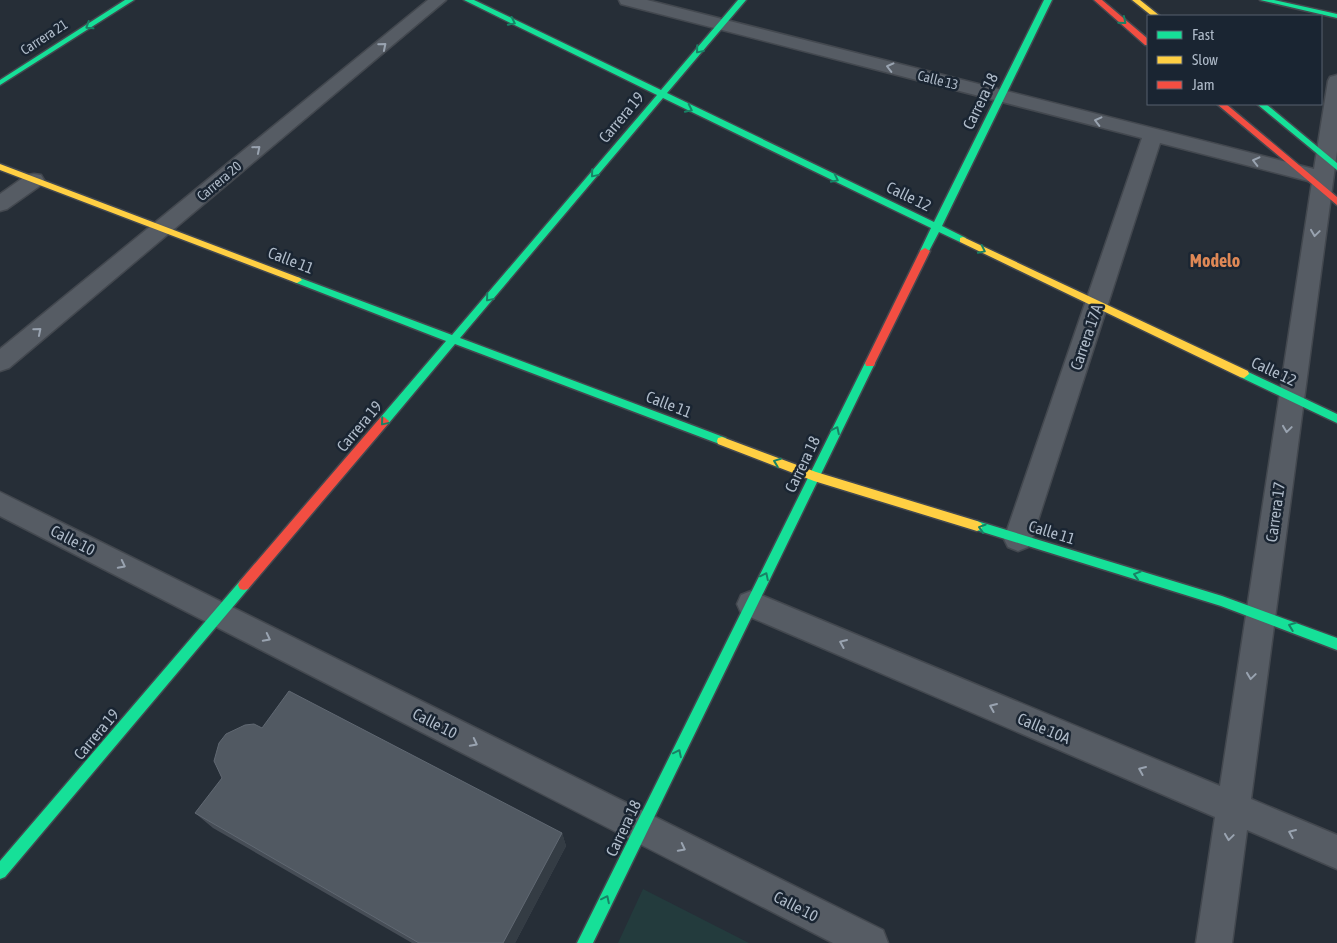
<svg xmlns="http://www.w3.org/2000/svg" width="1337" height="943" viewBox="0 0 1337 943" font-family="'Asap Condensed',sans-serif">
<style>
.green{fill:#233b3d}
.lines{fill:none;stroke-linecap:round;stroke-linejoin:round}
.street-casing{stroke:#43484f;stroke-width:3}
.fast-casing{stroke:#43484f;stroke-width:3}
.slow-casing{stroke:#43484f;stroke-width:3}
.jam-casing{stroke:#43484f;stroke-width:3}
.street{fill:#565c64;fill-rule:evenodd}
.fast{fill:#16e098;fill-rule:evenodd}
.slow{fill:#ffcf43;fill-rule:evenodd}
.jam{fill:#f24e42;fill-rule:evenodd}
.wall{fill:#464d56}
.shaded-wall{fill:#343c44}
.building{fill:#515962;stroke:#606872}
.oneway{stroke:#188265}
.oneway2{stroke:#99a3b0}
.labels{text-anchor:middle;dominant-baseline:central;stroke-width:5;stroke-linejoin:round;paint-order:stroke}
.far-street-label{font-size:14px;fill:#afbbc9;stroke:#1a2532}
.street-label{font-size:16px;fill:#afbbc9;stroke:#1a2532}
.neighbourhood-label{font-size:18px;font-weight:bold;fill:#de8856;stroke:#1a2532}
</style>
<rect width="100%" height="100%" fill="#262e37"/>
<path class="green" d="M643 889 749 943H618Z"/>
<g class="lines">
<defs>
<path id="street" d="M428 0H446L9 368 0 371V349Z
M619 0H647L1314 169 1328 81 1330 77 1337 75V151L1251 799 1337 835V869L1247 830 1232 943H1196L1215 817 741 613 737 604 741 595 751 591 761 595 1220 786 1312 182 1160 143 1032 539 1028 547 1018 551 1008 547 1004 539 1142 138 621 4Z
M34 174 41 175 44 180 41 185 7 209 0 211V194L27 175Z
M0 492 883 930 888 943H833L0 516Z"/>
<path id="fast" d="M125 0H134L0 85V80Z
M464 0H474L661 90 738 0H746L667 93 934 222 1044 0H1052L942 226 966 238V242H960L939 232 928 253H922L920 251 931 228 663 98 460 338 726 438 727 441 726 444 722 445 455 344 388 424H380L379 421 380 418 446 341 294 282 292 280 297 277 300 278 452 335 657 95Z
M1260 0H1274L1337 14V18Z
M1257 104H1266L1337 163V170Z
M870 359 875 363 593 943H577L865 363Z
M1244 370 1337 414V423L1240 377 1239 374Z
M977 521 1222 596 1337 638V650L1221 606 973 529 971 526 973 523Z
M244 580 248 581 250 585 248 589 5 877 0 879V861L240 581Z"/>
<path id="slow" d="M1132 0H1140L1160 16H1152Z
M0 164 300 278 302 280 297 283 294 282 0 170Z
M963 237 1248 371 1249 374 1244 378 1240 377 960 242V238Z
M722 437 816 472 977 521 981 523 983 526 981 529 977 531 814 481 718 444 717 441 718 438Z"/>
<path id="jam" d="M1094 0H1102L1148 39V45H1145Z
M1217 104H1226L1337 197V205Z
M925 248 930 251 875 363 874 366H866L865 363 920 251Z
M384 417 389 421 388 424 248 589 244 590 240 589 238 585 240 581 380 418Z"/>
</defs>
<use href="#street" class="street-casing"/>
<use href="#fast" class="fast-casing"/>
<use href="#slow" class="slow-casing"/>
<use href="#jam" class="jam-casing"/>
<use href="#street" class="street"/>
<use href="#fast" class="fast"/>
<use href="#slow" class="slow"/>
<use href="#jam" class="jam"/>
</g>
<path class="wall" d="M262 728 562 833 566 846 515 943H412L213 828 195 813Z"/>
<path class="shaded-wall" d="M562 833 566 846 515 943H503Z"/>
<path class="building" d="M289 691 562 833 503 943H419L195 813 222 778 214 761 219 743 226 734 245 725 254 724 262 728Z"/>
<defs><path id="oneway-chevron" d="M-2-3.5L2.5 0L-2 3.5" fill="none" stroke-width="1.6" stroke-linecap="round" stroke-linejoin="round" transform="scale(1.25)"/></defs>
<g class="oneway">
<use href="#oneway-chevron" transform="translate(1123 21) rotate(40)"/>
<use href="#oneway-chevron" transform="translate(512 22) rotate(26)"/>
<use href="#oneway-chevron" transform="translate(89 26) rotate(147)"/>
<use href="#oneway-chevron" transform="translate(699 50) rotate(130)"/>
<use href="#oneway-chevron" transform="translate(689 109) rotate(26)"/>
<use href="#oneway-chevron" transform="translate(594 174) rotate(130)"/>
<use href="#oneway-chevron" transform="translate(835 179) rotate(26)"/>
<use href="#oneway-chevron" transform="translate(982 250) rotate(26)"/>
<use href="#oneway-chevron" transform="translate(489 298) rotate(130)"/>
<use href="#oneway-chevron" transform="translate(384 422) rotate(130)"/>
<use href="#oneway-chevron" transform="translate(836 430) rotate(-64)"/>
<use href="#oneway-chevron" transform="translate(777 462) rotate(-159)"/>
<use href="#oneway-chevron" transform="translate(982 528) rotate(-163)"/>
<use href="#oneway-chevron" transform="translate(1137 575) rotate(-163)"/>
<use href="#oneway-chevron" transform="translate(765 576) rotate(-64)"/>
<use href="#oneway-chevron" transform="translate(1292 626) rotate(-159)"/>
<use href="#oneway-chevron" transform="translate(678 753) rotate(-64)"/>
<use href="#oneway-chevron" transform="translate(606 899) rotate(-64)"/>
</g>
<g class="oneway2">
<use href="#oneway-chevron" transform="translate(383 46) rotate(-40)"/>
<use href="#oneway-chevron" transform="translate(890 67) rotate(-166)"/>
<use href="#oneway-chevron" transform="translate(1098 121) rotate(-166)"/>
<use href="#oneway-chevron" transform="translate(257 149) rotate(-40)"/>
<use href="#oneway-chevron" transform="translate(1256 161) rotate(-166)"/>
<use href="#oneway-chevron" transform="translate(1315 233) rotate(98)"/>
<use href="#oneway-chevron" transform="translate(38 331) rotate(-40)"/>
<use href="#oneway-chevron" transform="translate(1287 429) rotate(98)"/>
<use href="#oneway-chevron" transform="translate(122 565) rotate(27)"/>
<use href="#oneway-chevron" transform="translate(267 638) rotate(27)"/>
<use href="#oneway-chevron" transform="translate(843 643) rotate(-157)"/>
<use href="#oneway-chevron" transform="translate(1251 676) rotate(98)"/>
<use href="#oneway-chevron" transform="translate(993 707) rotate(-157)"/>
<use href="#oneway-chevron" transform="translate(474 743) rotate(27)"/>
<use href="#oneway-chevron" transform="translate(1142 770) rotate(-157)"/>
<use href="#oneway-chevron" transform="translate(1292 833) rotate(-157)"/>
<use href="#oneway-chevron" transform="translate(1229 837) rotate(98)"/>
<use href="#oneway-chevron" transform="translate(682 848) rotate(27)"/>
</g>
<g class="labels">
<g class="far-street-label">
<text transform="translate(44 37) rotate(-33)">Carrera 21</text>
<text transform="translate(938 80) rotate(14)">Calle 13</text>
<text transform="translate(219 181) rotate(-40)">Carrera 20</text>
</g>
<g class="street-label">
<text transform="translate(980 101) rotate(-64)">Carrera 18</text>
<text transform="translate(621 117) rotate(-50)">Carrera 19</text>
<text transform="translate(909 196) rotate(26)">Calle 12</text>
<text transform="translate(291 260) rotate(21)">Calle 11</text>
<text transform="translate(1086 337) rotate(-71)">Carrera 17A</text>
<text transform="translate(1274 371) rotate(25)">Calle 12</text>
<text transform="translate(669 404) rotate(21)">Calle 11</text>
<text transform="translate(359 426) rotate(-50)">Carrera 19</text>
<text transform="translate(802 464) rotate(-64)">Carrera 18</text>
<text transform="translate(1275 512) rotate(-82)">Carrera 17</text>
<text transform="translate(1052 532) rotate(17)">Calle 11</text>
<text transform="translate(73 540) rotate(27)">Calle 10</text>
<text transform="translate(435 723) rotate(27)">Calle 10</text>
<text transform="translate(1044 728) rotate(23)">Calle 10A</text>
<text transform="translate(96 734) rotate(-50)">Carrera 19</text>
<text transform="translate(623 828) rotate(-64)">Carrera 18</text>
<text transform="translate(796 906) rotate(27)">Calle 10</text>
</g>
<g class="neighbourhood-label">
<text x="1215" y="260">Modelo</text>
</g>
</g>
<rect x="1147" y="15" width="175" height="90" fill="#1a2532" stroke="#56616e"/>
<rect x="1157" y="31" width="25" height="8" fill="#16e098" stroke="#56616e"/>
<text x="1192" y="40" font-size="15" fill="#afbbc9">Fast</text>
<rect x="1157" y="56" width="25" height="8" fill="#ffcf43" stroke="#56616e"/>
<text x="1192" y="65" font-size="15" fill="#afbbc9">Slow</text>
<rect x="1157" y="81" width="25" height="8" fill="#f24e42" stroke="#56616e"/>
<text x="1192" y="90" font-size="15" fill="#afbbc9">Jam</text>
</svg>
